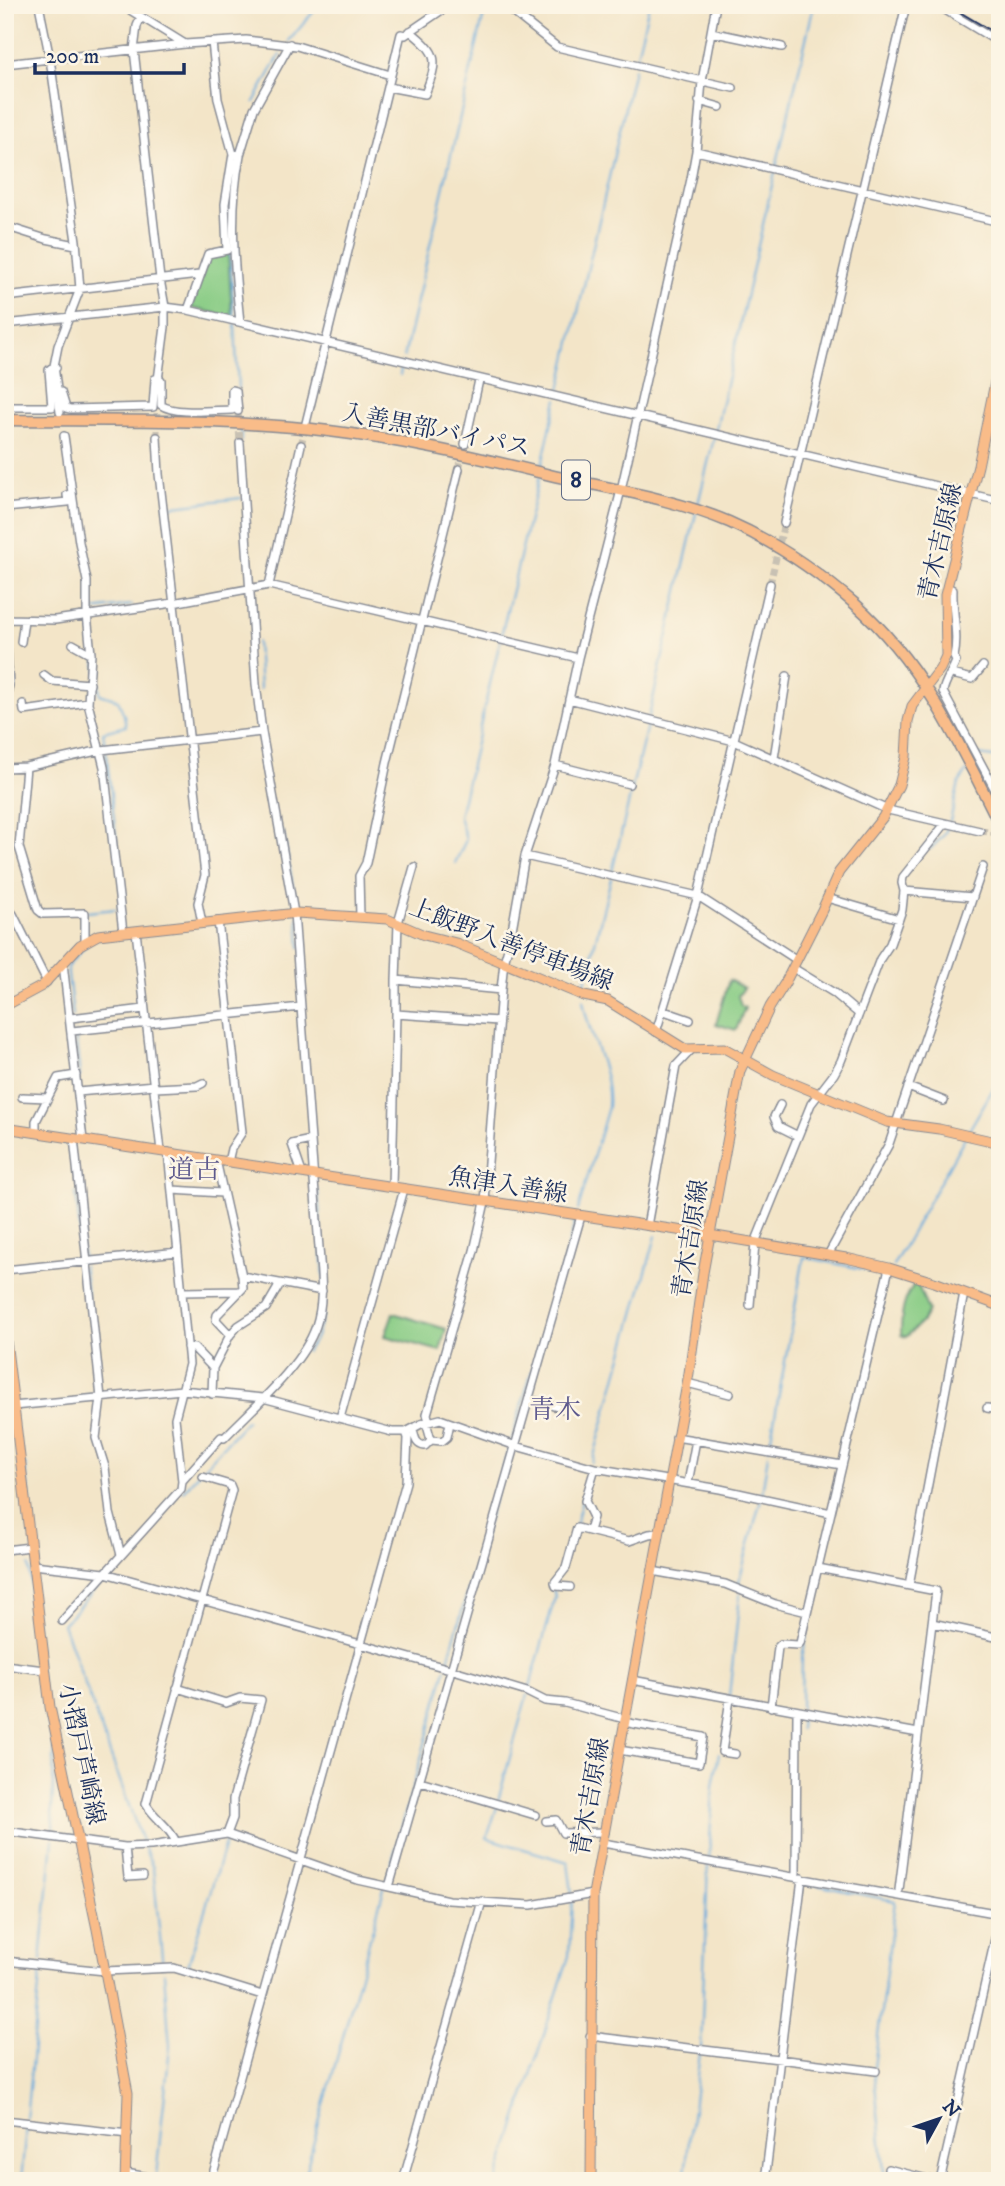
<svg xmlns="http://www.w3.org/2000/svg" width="1005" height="2186" viewBox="0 0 1005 2186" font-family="'IM FELL DW Pica','Noto Serif JP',serif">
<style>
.green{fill:#89cc85;stroke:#527e72;stroke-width:2}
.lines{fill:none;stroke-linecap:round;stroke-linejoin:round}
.stream{stroke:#67aadc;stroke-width:2}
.minor-tunnel{stroke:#c8c1b3;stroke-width:7;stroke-dasharray:7 3.5;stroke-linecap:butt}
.minor-casing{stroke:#878a93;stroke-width:10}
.major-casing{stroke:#878a93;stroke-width:11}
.highway-casing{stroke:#878a93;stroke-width:13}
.minor{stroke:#fff;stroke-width:7}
.major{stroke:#f9bc89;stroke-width:9}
.highway{stroke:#f9bc89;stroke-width:10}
.rail{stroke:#1b2f5e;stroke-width:2}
.labels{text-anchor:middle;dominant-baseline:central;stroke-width:5;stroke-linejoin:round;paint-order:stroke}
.shield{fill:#fcf5e5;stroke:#5e6a86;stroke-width:2}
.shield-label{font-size:23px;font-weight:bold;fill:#1b2f5e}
.street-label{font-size:24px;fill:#1b2f5e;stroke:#fcf5e5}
.neighbourhood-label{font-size:26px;fill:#5e5a8e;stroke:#fcf5e5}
</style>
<rect width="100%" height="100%" fill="#fcf5e5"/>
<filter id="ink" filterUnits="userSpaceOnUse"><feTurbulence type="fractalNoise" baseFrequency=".0143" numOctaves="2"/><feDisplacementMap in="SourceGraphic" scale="14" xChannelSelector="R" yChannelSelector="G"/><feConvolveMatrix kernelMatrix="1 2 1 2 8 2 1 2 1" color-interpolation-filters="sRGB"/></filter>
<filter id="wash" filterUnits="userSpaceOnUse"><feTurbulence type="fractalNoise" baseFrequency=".00686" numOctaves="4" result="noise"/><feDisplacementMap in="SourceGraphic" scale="28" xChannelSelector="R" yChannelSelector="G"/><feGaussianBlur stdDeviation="1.57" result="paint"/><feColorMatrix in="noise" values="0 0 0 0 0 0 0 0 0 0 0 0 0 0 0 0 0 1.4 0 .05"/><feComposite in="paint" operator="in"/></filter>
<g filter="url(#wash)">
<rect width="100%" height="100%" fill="#f3e5c8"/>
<path class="green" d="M228 252 232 317 191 308 209 255Z
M729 980 744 988 738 996 741 1006 745 1008 736 1030 716 1024Z
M916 1282H919L918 1285 928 1311 922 1322 906 1337 901 1335C901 1315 903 1298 916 1282Z
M393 1313 446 1329 440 1351 385 1336Z"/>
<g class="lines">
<path class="stream" d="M289 41 319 5
M635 63 649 5
M254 102 280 55
M776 167 814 5
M230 251 234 319
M235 324 238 388
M404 357 486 5
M400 375 402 363
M559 394 634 69
M241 429 242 441
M715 433 775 172
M541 469 557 399
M698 504 714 438
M166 507 241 498
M91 612 92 610 132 605
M91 618 100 694 118 700 124 715 126 726 103 732 105 746
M501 636 539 478
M257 642 260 689
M649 716 696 513
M106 751 118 854
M979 755 1000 758
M950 821 959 783 967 771
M283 832 297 909
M930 849 944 835 948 826
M455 863 466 840 459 816 500 641
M612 872 648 721
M87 912 116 909
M298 918 300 948
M583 991 611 878
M73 1016 67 967 86 945
M75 1032 80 1077H78
M968 1132 1000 1077
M48 1139 72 1145
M318 1191 325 1290
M76 1193 83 1260
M578 1210 608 1107C611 1069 588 1037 583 1000
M83 1266 89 1312
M893 1266 965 1137
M306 1352 316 1337 323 1313
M85 1396 97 1394
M511 1442 576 1219
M769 1449 804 1257 886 1274
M592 1463 656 1236
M25 1464 36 1556
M183 1491 247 1420
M762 1494 768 1454
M575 1527 590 1469
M29 1566 39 1665
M107 1576 63 1624 143 1844
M738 1585 761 1499
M447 1664 509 1447
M39 1674 46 1706
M529 1690 555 1597 553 1587
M729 1696 740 1594
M801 1708 802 1657 820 1575
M48 1719 54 1751 52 1812 54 1835
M800 1729 801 1713
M498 1801 527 1695
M497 1807 487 1838 568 1862 572 1893
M145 1849 153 1868 163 1967
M709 1859 713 1786 719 1753
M386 1883 446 1669
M806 1883 895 1901 874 2068
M41 1960 53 1840
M187 1969 227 1837
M701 2048 708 1864
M874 2074 885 2181
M26 2120 41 1966
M156 2176 170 2046 164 1973
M21 2181 26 2126
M303 2181 384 1888
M497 2181 569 1956 572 1899
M684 2181 700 2053"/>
</g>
</g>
<g filter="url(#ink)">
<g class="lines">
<path class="minor-tunnel" d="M238 411 240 443
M157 437V413
M301 445 306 425
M459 469 465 444
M770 584 784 523
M980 831 1000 833"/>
<defs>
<path id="minor" d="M39 5 50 59 76 241 80 289 58 346 54 366 60 412
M122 5 185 44
M498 5 513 12 557 47 733 88
M937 5 1000 43
M141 17 137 26 134 50 160 279 165 307V327L158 380
M711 32 782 47
M212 42 218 99 233 154
M5 64 185 44 246 40 297 46 390 75
M388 87 425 94C438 60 440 55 410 31
M699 101 720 107
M696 151 1000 222
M240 155 254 109 290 44
M5 226 46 239 76 245
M5 297 199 275
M188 310 208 254 227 250 225 204 233 154 240 155C229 211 234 266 240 322
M5 324 165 307 188 310 1000 501
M61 392 66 408 70 409 153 407 155 379 159 378 161 380V405C175 415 214 410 232 410V390L236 391 238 411
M5 407H52L49 370 54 366 56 368
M306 423 401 34 405 35 449 5
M64 436 79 542 87 581V614L91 654 88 703 104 767 123 932
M157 437 159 474 205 875 198 903 202 923
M465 444 479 380
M5 508 68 502 67 495 72 494
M784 523 906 5
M269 585 301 445
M947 587 953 590C952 613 959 635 954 657L956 661C953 671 944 682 943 692L1000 799
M5 611 9 685 5 702
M5 619 55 620 173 603 269 585 578 658
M21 642 24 620
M73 644 91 654
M952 674 972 679 983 666
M44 675 52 681 90 684
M569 699 734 741 888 810 980 831
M23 704 24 711 88 702
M774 758 787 676
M555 765 629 784
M26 767 101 750 262 732
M5 768 26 767 19 847 38 910 43 914 85 913V941
M525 856 698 896 797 960
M414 867 398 923 396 980 501 990
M904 891 902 883 903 877 945 824
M827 898 899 919
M5 905 13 914 47 982
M360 917 359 876 366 863 387 763 459 469
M218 921 242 1132 231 1149 228 1162
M136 931 161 1151
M63 963 83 1140
M793 968 834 993 859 1014
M396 980V1014L498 1021
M664 1011 690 1020
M71 1018 144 1009
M72 1031 301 1007
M656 1032 698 896 770 584
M908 1087 944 1101
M155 1088 197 1086 203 1083
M78 1092 154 1085
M22 1097 48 1098
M780 1105 774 1117 778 1126 798 1136
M36 1132V1121L58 1078 76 1075
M74 1138 101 1398 96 1438 105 1467 110 1513 121 1555
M168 1152 189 1364 175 1418 182 1481
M216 1160 242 1276
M302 1173 292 1144 311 1140
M392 1187 396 1014
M172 1190 222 1193
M647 1226 676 1066 691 1050
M828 1255 889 1144 983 867
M5 1270 178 1252
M182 1292 240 1291
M750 1305 755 1243 811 1104 834 1074 841 1061 880 959 890 944 902 910 904 891 973 897
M230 1335 238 1326 266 1308 280 1284
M187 1347 194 1348 213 1368 230 1335 216 1320 217 1315 243 1288 242 1276 322 1291
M687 1383 730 1394
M212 1394 213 1368
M529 1399 564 1409
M13 1406 182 1390 263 1398 392 1432H406L421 1424 440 1419 516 1446 595 1468 720 1489 831 1513
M987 1408 1000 1410
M340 1418 404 1189
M429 1421 427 1414 474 1251 485 1202 501 990 504 962 510 941 525 856 555 765 578 658 621 490 691 179 696 151 702 81 716 5
M426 1422 431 1440 442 1441 447 1437 450 1423
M413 1430C415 1438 416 1445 425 1446L431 1440
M676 1437 842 1465
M688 1483 696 1440
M589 1531 593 1517 585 1501 595 1468
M5 1550 30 1547
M33 1565 105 1573 450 1669 527 1692 545 1701 565 1703 625 1719
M818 1568 936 1591 899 1890
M652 1571 725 1584 775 1604 807 1612
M909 1585 964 1293
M570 1587 556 1586 555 1582 566 1568 577 1528 629 1541 649 1534 659 1533
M62 1621 181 1489 182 1481 221 1437 224 1438C253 1408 303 1365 316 1326 323 1305 322 1283 320 1261L294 913 262 732 256 684 240 443
M932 1623 1000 1638
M5 1665 44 1670
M632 1680 918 1733
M177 1688 226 1703 240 1698 261 1700 233 1799V1818L227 1834
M730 1699 722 1752 735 1754
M771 1707 778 1647 781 1644 798 1645 800 1643 889 1268
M619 1750 699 1763 703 1737 624 1722
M420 1781 535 1815
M546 1821 556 1820 563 1833 605 1832
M5 1831 125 1847 151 1846 227 1834 358 1880 448 1900 531 1905 593 1894
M176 1842C169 1826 155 1819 146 1804L232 1490 230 1485 203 1477
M603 1843 1000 1914
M125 1847 128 1877 143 1876
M796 1873 797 1712
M389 1887 581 1216
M5 1961 105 1971 174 1968 262 1995
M590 2036 876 2071
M5 2120 128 2134
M126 2173 169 2181
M211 2181 406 1482 408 1438 406 1432
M403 2181 482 1901
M765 2181 802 1878
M889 2181 888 2169 935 2181
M940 2181 1000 1917"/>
<path id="major" d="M5 1006 42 986 80 945 98 935 297 913 387 919 424 935 456 943 584 996 608 1001 685 1049 724 1048 773 1075 887 1122 939 1129 1000 1143
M5 1128 710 1235 846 1258 889 1268 937 1283 1000 1306
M5 1332 50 1707 97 1929 128 2093 125 2181
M591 2181 593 1894 689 1373 703 1273 740 1071 770 1007 785 983 822 910 839 872 883 817 899 785 906 757 908 721 912 706 940 669 946 656 945 595 978 466 1000 358"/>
<path id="highway" d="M5 420C113 421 222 418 329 431 404 440 477 457 550 475 610 489 672 498 729 522 775 542 817 571 855 604 923 664 960 745 1000 825"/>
</defs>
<use href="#minor" class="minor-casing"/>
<use href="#major" class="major-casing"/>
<use href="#highway" class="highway-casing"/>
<use href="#minor" class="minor"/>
<use href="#major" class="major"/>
<use href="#highway" class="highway"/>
<path class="rail" d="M948 5 1000 36"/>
</g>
</g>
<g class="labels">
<rect class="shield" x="562" y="460.5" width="28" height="39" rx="5"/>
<g class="shield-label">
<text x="576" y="480">8</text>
</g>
<g class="street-label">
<text transform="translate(436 431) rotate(11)">入善黒部バイパス</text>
<text transform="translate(941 542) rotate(-77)">青木吉原線</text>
<text transform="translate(511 945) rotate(21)">上飯野入善停車場線</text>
<text transform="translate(508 1186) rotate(9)">魚津入善線</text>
<text transform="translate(691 1239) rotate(-81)">青木吉原線</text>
<text transform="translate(81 1754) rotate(78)">小摺戸芦崎線</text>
<text transform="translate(591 1797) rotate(-80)">青木吉原線</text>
</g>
<g class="neighbourhood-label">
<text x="194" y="1170">道古</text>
<text x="555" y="1410">青木</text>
</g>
</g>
<rect width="1005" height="2186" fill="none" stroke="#fcf5e5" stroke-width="28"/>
<g transform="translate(939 2119) rotate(50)" stroke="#fcf5e5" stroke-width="5" paint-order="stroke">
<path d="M0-5L12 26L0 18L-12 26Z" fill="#1b2f5e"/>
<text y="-10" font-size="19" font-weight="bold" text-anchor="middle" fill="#1b2f5e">N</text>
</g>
<path d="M35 63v10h149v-10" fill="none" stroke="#1b2f5e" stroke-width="3.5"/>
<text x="46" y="63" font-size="21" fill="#1b2f5e" stroke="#fcf5e5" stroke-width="5" paint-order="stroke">200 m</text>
</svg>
